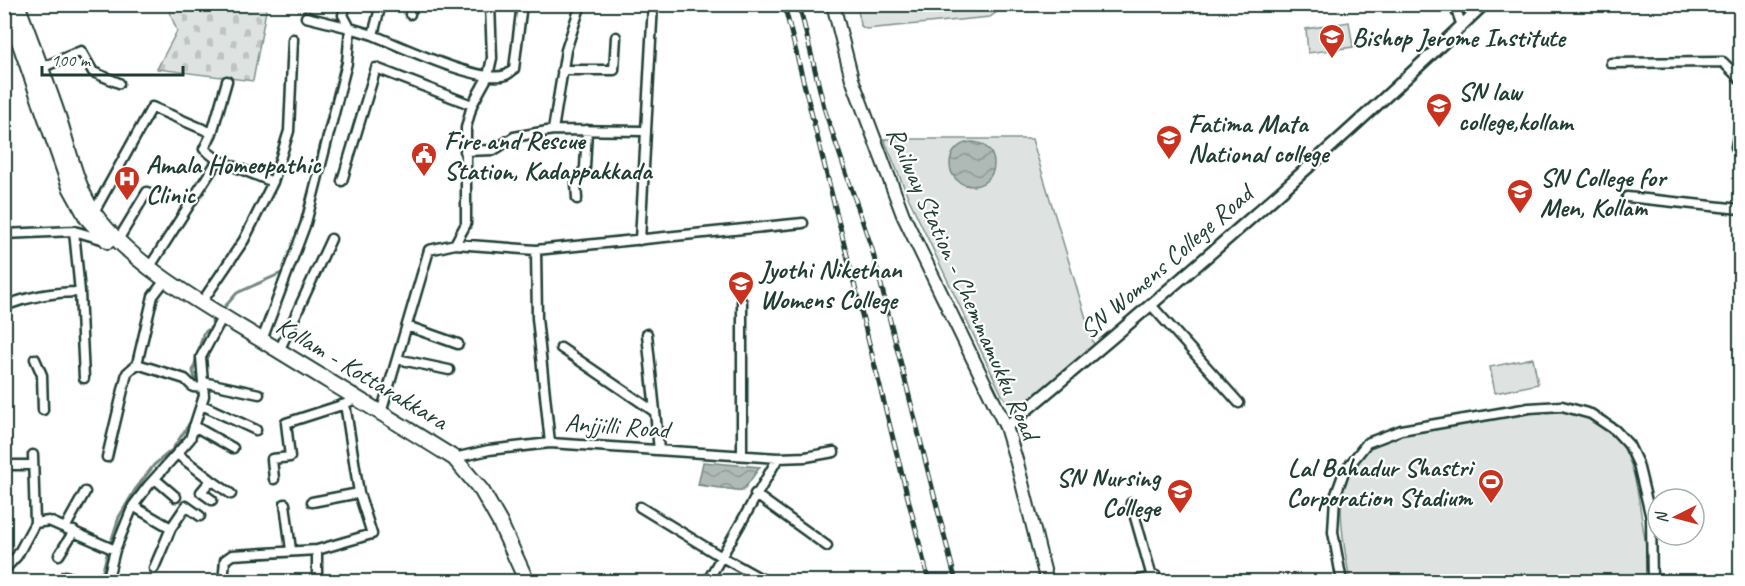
<svg xmlns="http://www.w3.org/2000/svg" width="1745" height="586" viewBox="0 0 1745 586" font-family="Caveat,sans-serif">
<style>
.cemetery{fill:url(#cemetery-stones);stroke:#7e908b;stroke-width:1.5}
.park{fill:#dee3e2;stroke:#7e908b;stroke-width:1.5}
.water{fill:url(#water-waves);stroke:#758883;stroke-width:1.5}
.lines{fill:none;stroke-linecap:round;stroke-linejoin:round}
.stream{stroke:#758883;stroke-width:3}
.minor-casing{stroke:#1f3d34;stroke-width:13}
.tertiary-casing{stroke:#1f3d34;stroke-width:15}
.secondary-casing{stroke:#1f3d34;stroke-width:16}
.primary-casing{stroke:#1f3d34;stroke-width:18}
.minor{stroke:#fff;stroke-width:8}
.tertiary{stroke:#fff;stroke-width:10}
.secondary{stroke:#fff;stroke-width:12}
.primary{stroke:#fff;stroke-width:14}
.rail-casing{stroke:#1f3d34;stroke-width:5}
.rail{stroke:#fff;stroke-width:3;stroke-dasharray:9;stroke-linecap:butt}
.labels{text-anchor:middle;dominant-baseline:central;stroke-width:4.5;stroke-linejoin:round;paint-order:stroke}
.poi-label{font-size:26px;font-weight:bold;fill:#1f3d34;stroke:#fff;text-anchor:start}
.street-label{font-size:26px;fill:#1f3d34;stroke:#fff}
</style>
<defs>
<pattern id="cemetery-stones" width="16" height="16" patternUnits="userSpaceOnUse" patternTransform="scale(1.5)"><rect width="16" height="16" fill="#dee3e2"/><path d="M2 7V4a2 2 0 0 1 4 0v3zM10 15v-3a2 2 0 0 1 4 0v3z" fill="#bec4c2"/></pattern>
<pattern id="water-waves" width="16" height="10" patternUnits="userSpaceOnUse" patternTransform="scale(1.5)"><rect width="16" height="10" fill="#afbab7"/><path d="M0 5q4-4 8 0t8 0" fill="none" stroke="#8e9896"/></pattern>
</defs>
<rect width="100%" height="100%" fill="#fff"/>
<filter id="ink" filterUnits="userSpaceOnUse"><feTurbulence type="fractalNoise" baseFrequency=".0167" numOctaves="2"/><feDisplacementMap in="SourceGraphic" scale="12" xChannelSelector="R" yChannelSelector="G"/><feConvolveMatrix kernelMatrix="1 2 1 2 8 2 1 2 1" color-interpolation-filters="sRGB"/></filter>
<g filter="url(#ink)">
<path class="cemetery" d="M167 5H267L253 81 157 69 177 31Z"/>
<path class="park" d="M857 5V4L998 5 997 12 990 17 866 29 861 26Z
M1349 22 1353 47 1308 53 1306 29Z
M884 139H1032L1094 345 1023 408 1010 405 1002 395 909 199Z
M1533 358 1538 384 1495 393 1490 367Z
M1566 409C1629 425 1634 465 1642 521 1645 541 1650 562 1647 581L1350 582C1344 540 1329 491 1361 456 1371 444 1388 437 1401 430Z"/>
<path class="water" d="M950 164a22 22 0 1 1 44 0a22 22 0 1 1-44 0Z
M703 462 760 467 743 491 698 485Z"/>
<g class="lines">
<path class="stream" d="M297 237 344 52
M221 311 237 293 286 271
M195 411 199 394 193 371 203 334 213 326 212 321 215 318
M111 542 119 517 135 490 154 465 172 450 193 418
M100 582 108 550"/>
<defs>
<path id="minor" d="M346 4 343 15 350 28
M381 4 373 35C400 46 480 84 506 75 507 75 513 70 514 69L522 4
M1454 4 1462 26
M410 14 412 4
M306 17 350 28
M1611 63 1723 62 1740 79
M41 68 81 51 93 72 119 83
M562 70H614L616 37
M553 130 566 50 581 4
M212 133 227 81
M1736 147 1740 125
M465 151 494 150 514 137 553 130 645 131
M218 160 273 182
M342 181 376 68 472 105
M1627 197 1740 209
M577 199 576 183 585 168 587 130
M94 212 152 107 212 133 204 149 218 160 149 268
M74 231 80 292 84 378
M4 234 74 231 105 240
M118 240 147 192
M640 240 653 4
M455 244 536 250 803 223
M536 250 537 318 550 443
M166 279 153 296 137 364 185 379 193 387 204 388
M202 302 244 240 273 182 289 131 293 39
M742 302V455
M1151 305 1239 403
M4 306C30 296 53 292 80 292
M407 326 458 344
M647 334 659 450
M262 340 306 223 347 63 350 28 373 35
M561 348 655 412
M279 351 331 239
M35 359 42 375 43 410
M397 359 449 370
M203 382 259 394
M202 405 256 430
M381 413 429 250 455 244 466 224V128L472 105 488 76 492 58 490 4
M194 426 233 448
M177 454 211 480 201 492 212 500
M33 455 35 523
M107 457 127 373 137 364
M454 458 489 450 550 443 778 458 806 457 834 452
M4 465H32
M155 479 176 497
M274 479 272 459 290 457 286 423 345 404
M211 480 231 494
M755 494 827 546
M312 502 359 493
M1131 503 1152 577
M285 504 291 550
M133 506 171 528 154 568
M640 507 720 556 767 582
M65 528 85 492
M171 528 186 506 200 516
M317 550V582
M59 555 74 531
M4 570 17 556 35 523 49 521 115 550
M65 576 84 582
M107 582 115 550 133 506 148 486 190 439 204 396 201 357 223 316
M223 582 225 560 232 555 317 550 372 534 359 493 345 404 357 398
M707 582 778 458
M1131 582 1156 576 1157 582
M1342 582 1333 532 1335 497 1344 472 1367 443 1401 430 1529 408 1562 406 1591 414 1615 430 1629 445 1638 464 1651 518 1652 582"/>
<path id="tertiary" d="M1006 427C1169 291 1331 152 1484 4"/>
<path id="secondary" d="M833 4 852 79 903 215 1006 427 1017 463 1047 582"/>
<path id="primary" d="M6 4 70 187 87 218 108 241
M17 4C31 41 45 78 58 116 68 146 76 187 94 213 132 266 206 306 260 339 325 379 390 418 454 458L482 491 500 523 527 582"/>
</defs>
<use href="#minor" class="minor-casing"/>
<use href="#tertiary" class="tertiary-casing"/>
<use href="#secondary" class="secondary-casing"/>
<use href="#primary" class="primary-casing"/>
<use href="#minor" class="minor"/>
<use href="#tertiary" class="tertiary"/>
<use href="#secondary" class="secondary"/>
<use href="#primary" class="primary"/>
<defs>
<path id="rail" d="M784 4 929 582
M799 4 825 111 872 249 956 582"/>
</defs>
<use href="#rail" class="rail-casing"/>
<use href="#rail" class="rail"/>
</g>
</g>
<defs>
<symbol id="university-pin" viewBox="-11 -11 22 30"><path d="M0 17L-7.5 6A9.5 9.5 0 1 1 7.5 6Z" fill="#c8321e" stroke="#fff"/><path d="M0-5L7-2L0 1L-7-2ZM-4 1L0 2.5L4 1V4Q0 6-4 4Z" fill="#fff"/></symbol>
<symbol id="civic-pin" viewBox="-11 -11 22 30"><path d="M0 17L-7.5 6A9.5 9.5 0 1 1 7.5 6Z" fill="#c8321e" stroke="#fff"/><path d="M-.6-6.5H3V-4.5H.6V-3L4-1V1h2V6H-6V1h2V-1L-.6-3ZM-1.2 2.5V6h2.4V2.5Z" fill="#fff"/></symbol>
<symbol id="hospital-pin" viewBox="-11 -11 22 30"><path d="M0 17L-7.5 6A9.5 9.5 0 1 1 7.5 6Z" fill="#c8321e" stroke="#fff"/><path d="M-5-5h3v3.5h4V-5h3V5h-3V1.5h-4V5h-3Z" fill="#fff"/></symbol>
<symbol id="stadium-pin" viewBox="-11 -11 22 30"><path d="M0 17L-7.5 6A9.5 9.5 0 1 1 7.5 6Z" fill="#c8321e" stroke="#fff"/><path d="M0-5a6.5 5 0 1 0 0 10a6.5 5 0 1 0 0-10ZM-3.5-1.8h7v3.6h-7Z" fill="#fff"/></symbol>
</defs>
<g fill-rule="evenodd">
<use href="#university-pin" x="1317" y="22" width="30" height="40"/>
<use href="#university-pin" x="1424" y="91" width="30" height="40"/>
<use href="#university-pin" x="1154" y="123" width="30" height="40"/>
<use href="#civic-pin" x="409" y="140" width="30" height="40"/>
<use href="#hospital-pin" x="112" y="164" width="30" height="40"/>
<use href="#university-pin" x="1505" y="177" width="30" height="40"/>
<use href="#university-pin" x="726" y="269" width="30" height="40"/>
<use href="#stadium-pin" x="1476" y="467" width="30" height="40"/>
<use href="#university-pin" x="1165" y="477" width="30" height="40"/>
</g>
<g class="labels">
<g class="poi-label">
<text x="1352" y="37">Bishop Jerome Institute</text>
<text x="1458" y="91">SN law<tspan x="1458" dy="30">college,kollam</tspan></text>
<text x="1188" y="123">Fatima Mata<tspan x="1188" dy="30">National college</tspan></text>
<text x="444" y="140">Fire and Rescue<tspan x="444" dy="30">Station, Kadappakkada</tspan></text>
<text x="146" y="164">Amala Homeopathic<tspan x="146" dy="30">Clinic</tspan></text>
<text x="1540" y="177">SN College for<tspan x="1540" dy="30">Men, Kollam</tspan></text>
<text x="760" y="269">Jyothi Nikethan<tspan x="760" dy="30">Womens College</tspan></text>
<text x="1472" y="467" text-anchor="end">Lal Bahadur Shastri<tspan x="1472" dy="30">Corporation Stadium</tspan></text>
<text x="1160" y="477" text-anchor="end">SN Nursing<tspan x="1160" dy="30">College</tspan></text>
</g>
<g class="street-label">
<text transform="translate(1166 262) rotate(-41)">SN Womens College Road</text>
<text transform="translate(963 283) rotate(66)">Railway Station - Chemmamukku Road</text>
<text transform="translate(362 373) rotate(31)">Kollam - Kottarakkara</text>
<text transform="translate(617 426) rotate(4)">Anjjilli Road</text>
</g>
</g>
<rect width="1745" height="586" fill="none" stroke="#fff" stroke-width="24"/>
<rect x="12" y="12" width="1721" height="562" fill="none" stroke="#1f3d34" stroke-width="2" filter="url(#ink)"/>
<g transform="translate(1676 517) rotate(264)"><circle r="28" fill="#ffffff" stroke="#a5b1ae" stroke-width="1.5"/>
<path d="M0-4.5L10 22L0 15L-10 22Z" fill="#c8321e"/>
<text y="-9" font-size="16" font-weight="bold" text-anchor="middle" fill="#1f3d34">N</text>
</g>
<path d="M42 66v9h141v-9" fill="none" stroke="#1f3d34" stroke-width="3"/>
<text x="51" y="66" font-size="18" fill="#1f3d34" stroke="#ffffff" stroke-width="4.5" paint-order="stroke">100 m</text>
</svg>
